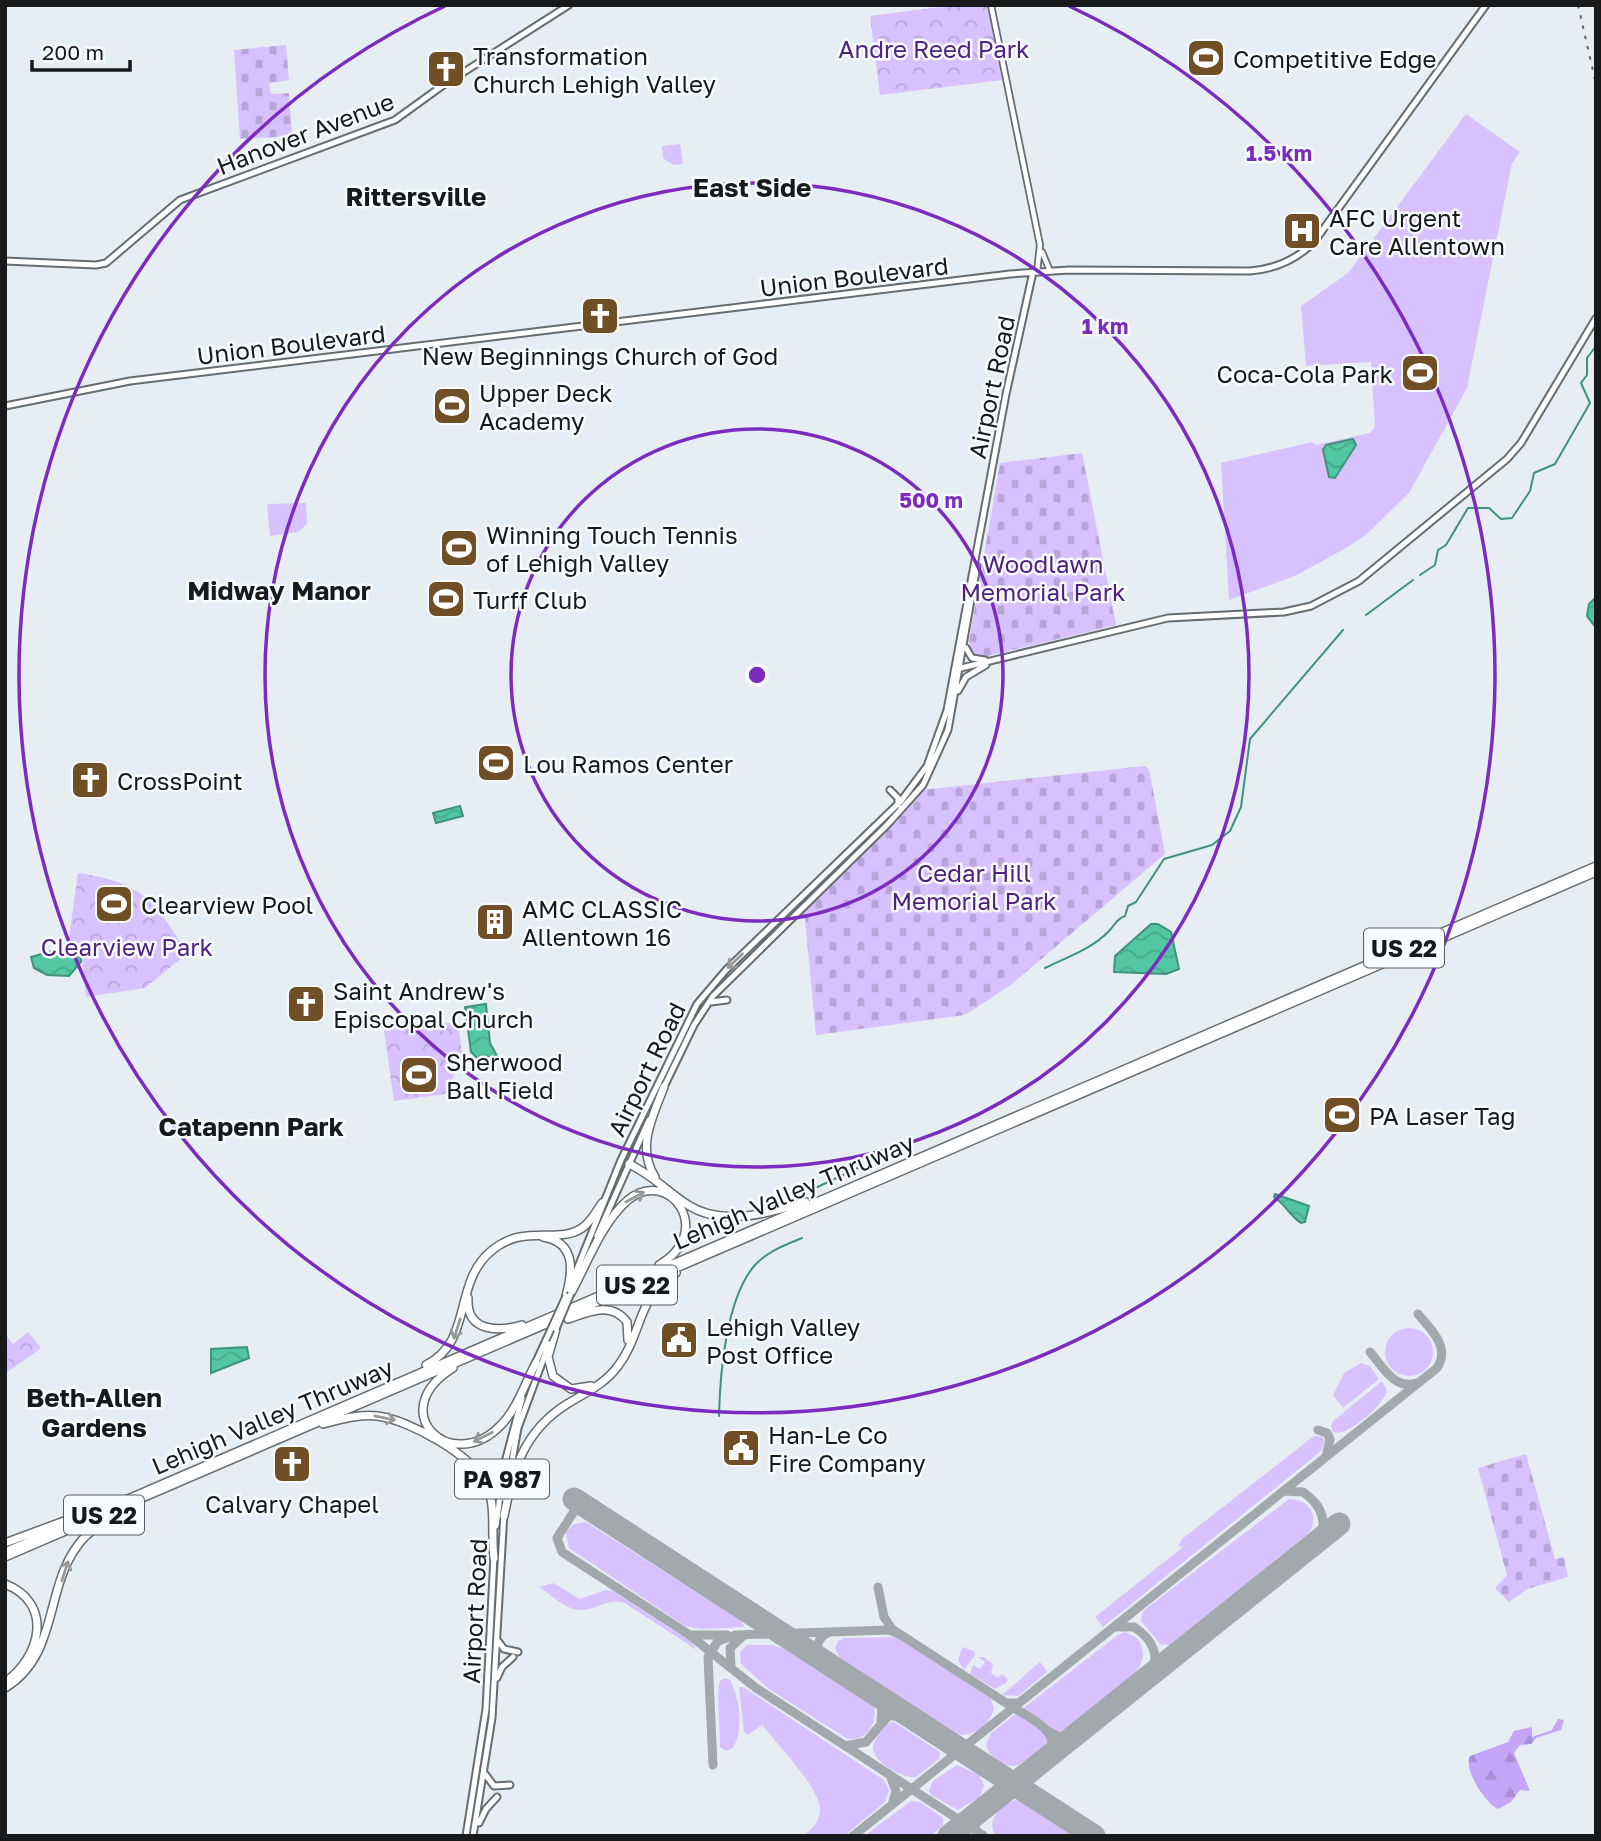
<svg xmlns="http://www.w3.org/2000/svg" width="1601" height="1841" viewBox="0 0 1601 1841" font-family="'Golos Text',sans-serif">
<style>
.green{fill:#d8c1ff}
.forest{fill:url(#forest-firs)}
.cemetery{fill:url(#cemetery-stones)}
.park{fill:url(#park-crowns)}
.water{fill:url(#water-waves);stroke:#40937a;stroke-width:2}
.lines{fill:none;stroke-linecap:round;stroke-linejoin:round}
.stream{stroke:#40937a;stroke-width:2}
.taxiway{stroke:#a2a8ac;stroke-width:9}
.runway{stroke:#a2a8ac;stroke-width:23}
.secondary-casing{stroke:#666d71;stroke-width:8}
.primary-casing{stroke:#666d71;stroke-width:9}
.highway-casing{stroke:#666d71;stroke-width:10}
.secondary{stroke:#fff;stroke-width:4.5}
.primary{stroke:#fff;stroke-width:5}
.highway{stroke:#fff;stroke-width:7}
.rail{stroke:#5e6165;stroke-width:2;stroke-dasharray:3.5 7;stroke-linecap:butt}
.primary-bridge-casing{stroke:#666d71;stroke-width:9;stroke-linecap:butt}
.primary-bridge{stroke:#fff;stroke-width:5}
.oneway{stroke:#979898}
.ring{fill:none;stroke:#7b2cbf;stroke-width:3.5}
.labels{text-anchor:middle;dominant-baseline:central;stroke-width:5;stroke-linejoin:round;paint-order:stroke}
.shield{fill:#f7fbfe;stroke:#5a5d5f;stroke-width:2}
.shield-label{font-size:23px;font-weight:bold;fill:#17191b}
.park-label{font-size:24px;fill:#4f2280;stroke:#f7fbfe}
.poi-label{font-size:24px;fill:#17191b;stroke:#f7fbfe;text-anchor:start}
.street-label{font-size:24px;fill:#17191b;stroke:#f7fbfe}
.neighbourhood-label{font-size:26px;font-weight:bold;fill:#17191b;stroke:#f7fbfe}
.centre{fill:#7b2cbf;stroke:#f7fbfe;stroke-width:3.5}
.ring-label{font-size:21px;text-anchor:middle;font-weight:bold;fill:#7b2cbf;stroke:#f7fbfe;stroke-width:5;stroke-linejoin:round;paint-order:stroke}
</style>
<defs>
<pattern id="forest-firs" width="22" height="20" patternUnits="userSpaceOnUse" patternTransform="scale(1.75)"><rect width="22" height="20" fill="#c4a5f7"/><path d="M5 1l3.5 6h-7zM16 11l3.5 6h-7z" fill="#a88dd3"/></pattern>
<pattern id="cemetery-stones" width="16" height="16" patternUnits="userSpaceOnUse" patternTransform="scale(1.75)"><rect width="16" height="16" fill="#d8c1ff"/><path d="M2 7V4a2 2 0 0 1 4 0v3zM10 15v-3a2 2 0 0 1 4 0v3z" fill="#b9a5da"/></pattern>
<pattern id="park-crowns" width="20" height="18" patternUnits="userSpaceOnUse" patternTransform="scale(1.75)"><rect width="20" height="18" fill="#d8c1ff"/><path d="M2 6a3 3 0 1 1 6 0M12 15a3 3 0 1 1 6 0" fill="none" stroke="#b9a5da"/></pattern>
<pattern id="water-waves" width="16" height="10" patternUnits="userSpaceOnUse" patternTransform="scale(1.75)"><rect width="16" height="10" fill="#52c7a2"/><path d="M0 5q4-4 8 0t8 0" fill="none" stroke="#47aa8b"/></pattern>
</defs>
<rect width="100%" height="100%" fill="#e7eef3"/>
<path class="green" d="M1466 114 1520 152 1512 163 1467 388 1409 493 1366 535 1344 549 1295 576 1229 600 1221 463 1312 442 1316 445 1370 433 1375 427 1371 362 1306 366 1301 306 1348 273Z
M680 144 683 164 673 165 663 158 662 146Z
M306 503 307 524 298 532 270 536 267 504Z
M1385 1352a24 24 0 1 1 48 0a24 24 0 1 1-48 0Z
M1361 1363 1370 1366 1379 1379 1343 1408 1333 1395 1344 1373Z
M1382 1381 1387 1390C1385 1404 1347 1438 1333 1432L1331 1426 1333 1421Z
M1314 1436H1321L1325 1440 1321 1451 1103 1627 1095 1617 1183 1547 1178 1546 1182 1539Z
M1289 1499C1309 1499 1319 1515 1310 1532L1169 1645 1160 1644 1141 1621 1143 1611Z
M586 1522 742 1621 744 1627 702 1629 685 1626 569 1548 566 1532 574 1524Z
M553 1583 580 1599 606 1590 613 1591 690 1641 697 1650 625 1603C606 1597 592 1614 574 1609 562 1606 550 1594 539 1587Z
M1125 1632 1137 1638C1146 1650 1144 1663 1134 1674L1019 1765C1005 1769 989 1758 986 1744L991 1733 1118 1635Z
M897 1637 990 1698 994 1708C991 1724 973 1738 957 1734L840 1658 835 1648 838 1641 844 1638Z
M747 1645H772L785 1649 874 1707C878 1723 865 1744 846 1738L769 1689 741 1664 740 1652Z
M962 1647 974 1651 975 1655 964 1670 958 1660Z
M978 1657H983L993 1664 991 1673 998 1678 1002 1674 1008 1679 1006 1683 995 1689 970 1674 973 1665 980 1669 985 1662Z
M1040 1662 1047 1671 1045 1674 1018 1696 1002 1695Z
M725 1678 730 1680C740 1700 744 1728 733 1748L726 1751 720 1747 718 1692 720 1681Z
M739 1687H743L884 1780 889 1790 885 1802 844 1836H803C812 1829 820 1822 820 1809 819 1787 777 1744 762 1725L748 1735 744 1732Z
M894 1722 940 1752 939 1759 916 1777C904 1779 872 1762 873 1747 874 1741 878 1736 881 1731 885 1725 887 1723 894 1722Z
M957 1765 979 1775 984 1785 980 1797 958 1810 931 1795 929 1790 933 1781Z
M1018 1800 1073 1836H995C986 1819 1001 1802 1018 1800Z
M911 1801 920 1802 943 1818V1825L931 1836H864Z"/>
<path class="forest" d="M1558 1719 1564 1720 1561 1730 1536 1738 1531 1744 1520 1745 1514 1753 1530 1791 1520 1790 1511 1802 1498 1809C1485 1803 1463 1769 1470 1756L1508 1742 1514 1731 1532 1727V1737L1552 1730Z"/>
<path class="cemetery" d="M286 45 289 80 269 83 271 94 289 93 292 136 240 139 234 50Z
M1082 453 1116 625 987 656H974L968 647 1000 463Z
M1144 766 1149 769 1165 854 1012 984 965 1015 816 1035 805 919 801 913 886 832 922 790Z
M1526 1454 1555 1559 1564 1557 1568 1577 1527 1589 1509 1602 1495 1588 1507 1575 1478 1468Z"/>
<path class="park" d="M956 5H988L1002 80 880 95 870 16Z
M78 873C139 882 154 898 185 950L183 957 145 988 86 997 81 946 68 944Z
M458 1022 463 1061 453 1076 452 1093 394 1101 384 1030Z
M28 1332 41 1348 5 1374V1334L13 1344Z"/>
<path class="water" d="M1353 439 1356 445 1335 478 1329 477 1323 450 1326 445Z
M1596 597V628L1587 616 1589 604Z
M460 806 463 816 436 823 433 813Z
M1151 924H1158L1171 932 1179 969 1166 974 1114 972 1115 956Z
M73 945 80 947 81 962 69 976 47 975 34 968 31 957Z
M486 1004 490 1043 497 1056 477 1058 471 1052 465 1007Z
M1275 1194 1309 1206 1305 1222 1301 1223C1290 1216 1286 1205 1274 1197Z
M247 1347 249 1358 211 1373V1349Z"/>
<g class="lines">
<path class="stream" d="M1420 575 1435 565 1438 550 1446 545 1468 508H1489L1501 519 1512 518 1530 491 1534 473 1555 464 1590 403 1581 383 1587 375V358L1596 346
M1366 615 1413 580
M1045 968C1067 957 1092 949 1109 931 1115 925 1116 919 1125 916L1128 906 1136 902 1164 859 1212 845 1230 831 1241 807 1250 739 1343 630
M809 1191 862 1166
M719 1416C720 1373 726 1298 755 1265 768 1251 785 1245 802 1238"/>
<path class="taxiway" d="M1370 1352C1383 1367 1394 1390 1417 1383
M1318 1430 1327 1433 1330 1439 1326 1457
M1285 1491 1303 1492C1320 1504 1328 1519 1320 1539
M580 1502 557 1538 562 1552 688 1634 756 1688 984 1836
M878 1587 884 1617 892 1629 1006 1703H1019
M1115 1627H1134C1151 1638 1162 1656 1150 1674
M692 1635H727
M825 1662C816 1651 814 1638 830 1632
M731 1666 730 1648 742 1637
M876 1695 882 1706 881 1721
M1009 1705C1026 1716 1060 1729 1051 1753
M1050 1732 1061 1738H1071
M948 1741 960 1747 966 1746
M845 1746 866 1742 888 1716H908
M713 1765 708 1657 718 1641 736 1635 889 1630 899 1634
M890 1775 896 1791 892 1805
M976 1814 973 1824 977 1831
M1093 1835V1836
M853 1836 1437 1368C1451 1347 1431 1330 1418 1314"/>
<path class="runway" d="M574 1499 1094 1836
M949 1836 1339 1524"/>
<defs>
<path id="secondary" d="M991 5 1040 245 1037 272
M1042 252 1050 271"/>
<path id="primary" d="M5 261 96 265 106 263 180 200 395 120 442 86 569 5
M5 406 130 381 1010 274 1069 270 1250 271C1276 269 1296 260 1314 242L1486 5
M966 648 972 658 985 660
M957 669 1168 618 1284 612 1311 606 1359 581 1507 459 1521 443 1596 318
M958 691 966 677 986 665
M890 790 898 798V805
M711 1002 727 1000
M663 1089 694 1025 713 996 887 825 923 785 948 730 977 566
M597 1236 649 1120
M571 1284 621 1160 697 1004 726 970 901 801 927 766 947 710 1006 394 1033 272
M534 1366 546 1340
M505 1499 518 1428 549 1344
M496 1526 504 1466 522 1398
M498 1641 504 1649 518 1652
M497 1678 502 1667 513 1657
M485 1774 494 1786 510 1785
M479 1823 486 1809 497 1797
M466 1836 486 1709 494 1556
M473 1836 492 1718 504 1513"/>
<path id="highway" d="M629 1164C651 1174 668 1192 688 1205 722 1227 770 1213 806 1202
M655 1177C636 1147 653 1116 664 1087
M543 1237C576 1242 573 1271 566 1296
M571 1293C587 1264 602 1222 628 1200 668 1166 717 1231 659 1265
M468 1298C466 1332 498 1332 522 1325
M568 1319C589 1312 611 1301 627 1322L628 1340
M556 1329 548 1357 553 1376 571 1389 591 1386
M426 1365C473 1342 453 1284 490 1252 524 1222 557 1245 582 1228 591 1222 596 1212 602 1203
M453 1368C383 1411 451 1477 501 1425 517 1409 525 1383 536 1363
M323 1424C341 1419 358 1414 377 1416 408 1419 477 1457 488 1488 496 1510 491 1535 494 1558
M504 1516C513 1469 524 1431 567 1404 585 1393 605 1384 618 1366 642 1335 638 1293 676 1273
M5 1543 67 1520
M5 1552 1596 866
M5 1557 1596 872
M5 1584C54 1603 41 1657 5 1682
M5 1688C59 1655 44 1590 78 1545 91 1527 112 1518 131 1508"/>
</defs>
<use href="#secondary" class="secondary-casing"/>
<use href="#primary" class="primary-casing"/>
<use href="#highway" class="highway-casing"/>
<use href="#secondary" class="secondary"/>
<use href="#primary" class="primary"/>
<use href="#highway" class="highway"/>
<path class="rail" d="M1578 5 1596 84"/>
<defs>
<path id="primary-bridge" d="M556 1329 571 1293
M546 1340 566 1296"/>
</defs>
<use href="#primary-bridge" class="primary-bridge-casing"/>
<use href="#primary-bridge" class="primary-bridge"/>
</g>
<defs><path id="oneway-shaft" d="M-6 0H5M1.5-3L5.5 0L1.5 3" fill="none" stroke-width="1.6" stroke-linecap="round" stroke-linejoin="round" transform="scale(1.75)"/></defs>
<g class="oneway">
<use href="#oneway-shaft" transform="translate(735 961) rotate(136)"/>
<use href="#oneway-shaft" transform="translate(635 1197) rotate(-28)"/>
<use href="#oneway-shaft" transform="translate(457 1329) rotate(108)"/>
<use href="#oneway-shaft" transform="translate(385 1418) rotate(12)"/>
<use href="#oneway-shaft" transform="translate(483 1437) rotate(153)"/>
<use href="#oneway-shaft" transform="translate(65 1571) rotate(-72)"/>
</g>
<g class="ring">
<circle cx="757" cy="675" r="246"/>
<circle cx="757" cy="675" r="492"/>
<path d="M1069 6A738 738 0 1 1 445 6"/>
</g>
<defs>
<symbol id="stadium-square" viewBox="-11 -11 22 22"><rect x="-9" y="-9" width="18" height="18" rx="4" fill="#704f26" stroke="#f7fbfe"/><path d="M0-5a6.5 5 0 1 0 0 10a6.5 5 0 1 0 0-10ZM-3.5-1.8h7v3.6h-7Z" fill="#fff"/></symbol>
<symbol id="church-square" viewBox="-11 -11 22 22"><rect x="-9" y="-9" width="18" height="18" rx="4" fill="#704f26" stroke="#f7fbfe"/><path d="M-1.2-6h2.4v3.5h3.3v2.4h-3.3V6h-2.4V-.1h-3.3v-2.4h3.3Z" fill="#fff"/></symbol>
<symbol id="hospital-square" viewBox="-11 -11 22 22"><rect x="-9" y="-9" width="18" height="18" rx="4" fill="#704f26" stroke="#f7fbfe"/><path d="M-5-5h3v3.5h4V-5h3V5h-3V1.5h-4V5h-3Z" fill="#fff"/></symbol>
<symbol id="building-square" viewBox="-11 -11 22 22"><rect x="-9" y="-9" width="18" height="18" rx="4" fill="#704f26" stroke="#f7fbfe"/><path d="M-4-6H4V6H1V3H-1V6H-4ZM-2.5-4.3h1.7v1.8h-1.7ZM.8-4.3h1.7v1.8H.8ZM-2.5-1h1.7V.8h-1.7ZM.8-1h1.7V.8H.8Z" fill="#fff"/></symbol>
<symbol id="civic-square" viewBox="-11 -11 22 22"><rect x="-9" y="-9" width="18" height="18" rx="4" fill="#704f26" stroke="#f7fbfe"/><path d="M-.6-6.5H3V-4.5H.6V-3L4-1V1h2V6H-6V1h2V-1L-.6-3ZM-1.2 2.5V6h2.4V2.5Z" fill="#fff"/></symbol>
</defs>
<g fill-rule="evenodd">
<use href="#stadium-square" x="1184" y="36" width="44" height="44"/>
<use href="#church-square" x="424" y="47" width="44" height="44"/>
<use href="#hospital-square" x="1280" y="209" width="44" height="44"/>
<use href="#church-square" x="578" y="294" width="44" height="44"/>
<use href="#stadium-square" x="1398" y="351" width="44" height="44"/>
<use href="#stadium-square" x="430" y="384" width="44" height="44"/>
<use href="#stadium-square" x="437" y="526" width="44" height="44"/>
<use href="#stadium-square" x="424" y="577" width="44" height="44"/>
<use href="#stadium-square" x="474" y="741" width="44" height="44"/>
<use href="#church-square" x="68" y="758" width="44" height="44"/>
<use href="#stadium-square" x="92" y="882" width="44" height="44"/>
<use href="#building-square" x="473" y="900" width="44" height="44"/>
<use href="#church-square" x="284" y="982" width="44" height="44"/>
<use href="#stadium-square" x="397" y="1053" width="44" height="44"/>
<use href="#stadium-square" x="1320" y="1093" width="44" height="44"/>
<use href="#civic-square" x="657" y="1318" width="44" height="44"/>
<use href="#civic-square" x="719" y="1426" width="44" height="44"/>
<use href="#church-square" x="270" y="1442" width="44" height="44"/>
</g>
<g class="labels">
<g class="shield">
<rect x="1364" y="928.5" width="80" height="39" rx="5"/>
<rect x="597" y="1265.5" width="80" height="39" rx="5"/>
<rect x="455" y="1459.5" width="94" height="39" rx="5"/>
<rect x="64" y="1495.5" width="80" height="39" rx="5"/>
</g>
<g class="shield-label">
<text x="1404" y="948">US 22</text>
<text x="637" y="1285">US 22</text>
<text x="502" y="1479">PA 987</text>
<text x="104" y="1515">US 22</text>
</g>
<g class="park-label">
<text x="934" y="48">Andre Reed Park</text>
<text x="1043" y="563">Woodlawn<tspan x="1043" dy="28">Memorial Park</tspan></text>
<text x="974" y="872">Cedar Hill<tspan x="974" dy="28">Memorial Park</tspan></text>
<text x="127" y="946">Clearview Park</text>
</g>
<g class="poi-label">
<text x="473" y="55">Transformation<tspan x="473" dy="28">Church Lehigh Valley</tspan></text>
<text x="1233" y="58">Competitive Edge</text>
<text x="1329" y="217">AFC Urgent<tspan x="1329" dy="28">Care Allentown</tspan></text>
<text x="600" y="355" text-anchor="middle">New Beginnings Church of God</text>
<text x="1393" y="373" text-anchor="end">Coca-Cola Park</text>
<text x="479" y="392">Upper Deck<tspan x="479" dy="28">Academy</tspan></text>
<text x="486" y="534">Winning Touch Tennis<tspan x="486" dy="28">of Lehigh Valley</tspan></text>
<text x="473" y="599">Turff Club</text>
<text x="523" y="763">Lou Ramos Center</text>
<text x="117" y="780">CrossPoint</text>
<text x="141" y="904">Clearview Pool</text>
<text x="522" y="908">AMC CLASSIC<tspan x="522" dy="28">Allentown 16</tspan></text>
<text x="333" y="990">Saint Andrew's<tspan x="333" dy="28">Episcopal Church</tspan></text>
<text x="446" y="1061">Sherwood<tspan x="446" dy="28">Ball Field</tspan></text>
<text x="1369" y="1115">PA Laser Tag</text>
<text x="706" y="1326">Lehigh Valley<tspan x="706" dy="28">Post Office</tspan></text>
<text x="768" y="1434">Han-Le Co<tspan x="768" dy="28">Fire Company</tspan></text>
<text x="292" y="1503" text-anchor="middle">Calvary Chapel</text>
</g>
<g class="street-label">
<text transform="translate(305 133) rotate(-21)">Hanover Avenue</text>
<text transform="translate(854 276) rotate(-7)">Union Boulevard</text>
<text transform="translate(291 344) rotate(-7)">Union Boulevard</text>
<text transform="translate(991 387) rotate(-78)">Airport Road</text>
<text transform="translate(646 1069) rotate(-64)">Airport Road</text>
<text transform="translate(793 1191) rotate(-23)">Lehigh Valley Thruway</text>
<text transform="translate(272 1416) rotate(-23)">Lehigh Valley Thruway</text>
<text transform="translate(474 1611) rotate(-87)">Airport Road</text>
</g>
<g class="neighbourhood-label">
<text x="752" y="187">East Side</text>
<text x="416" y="196">Rittersville</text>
<text x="279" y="590">Midway Manor</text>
<text x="251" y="1126">Catapenn Park</text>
<text x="94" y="1397">Beth-Allen<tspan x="94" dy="30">Gardens</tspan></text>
</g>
</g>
<circle cx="757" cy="675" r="10" class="centre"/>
<g class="ring-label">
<text x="1279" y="161">1.5 km</text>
<text x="1105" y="334">1 km</text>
<text x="931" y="508">500 m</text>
</g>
<rect width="1601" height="1841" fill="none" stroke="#17191b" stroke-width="14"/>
<path d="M32 60v10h98v-10" fill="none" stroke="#17191b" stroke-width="3.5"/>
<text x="42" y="60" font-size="21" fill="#17191b" stroke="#f7fbfe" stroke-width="5" paint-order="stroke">200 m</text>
</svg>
